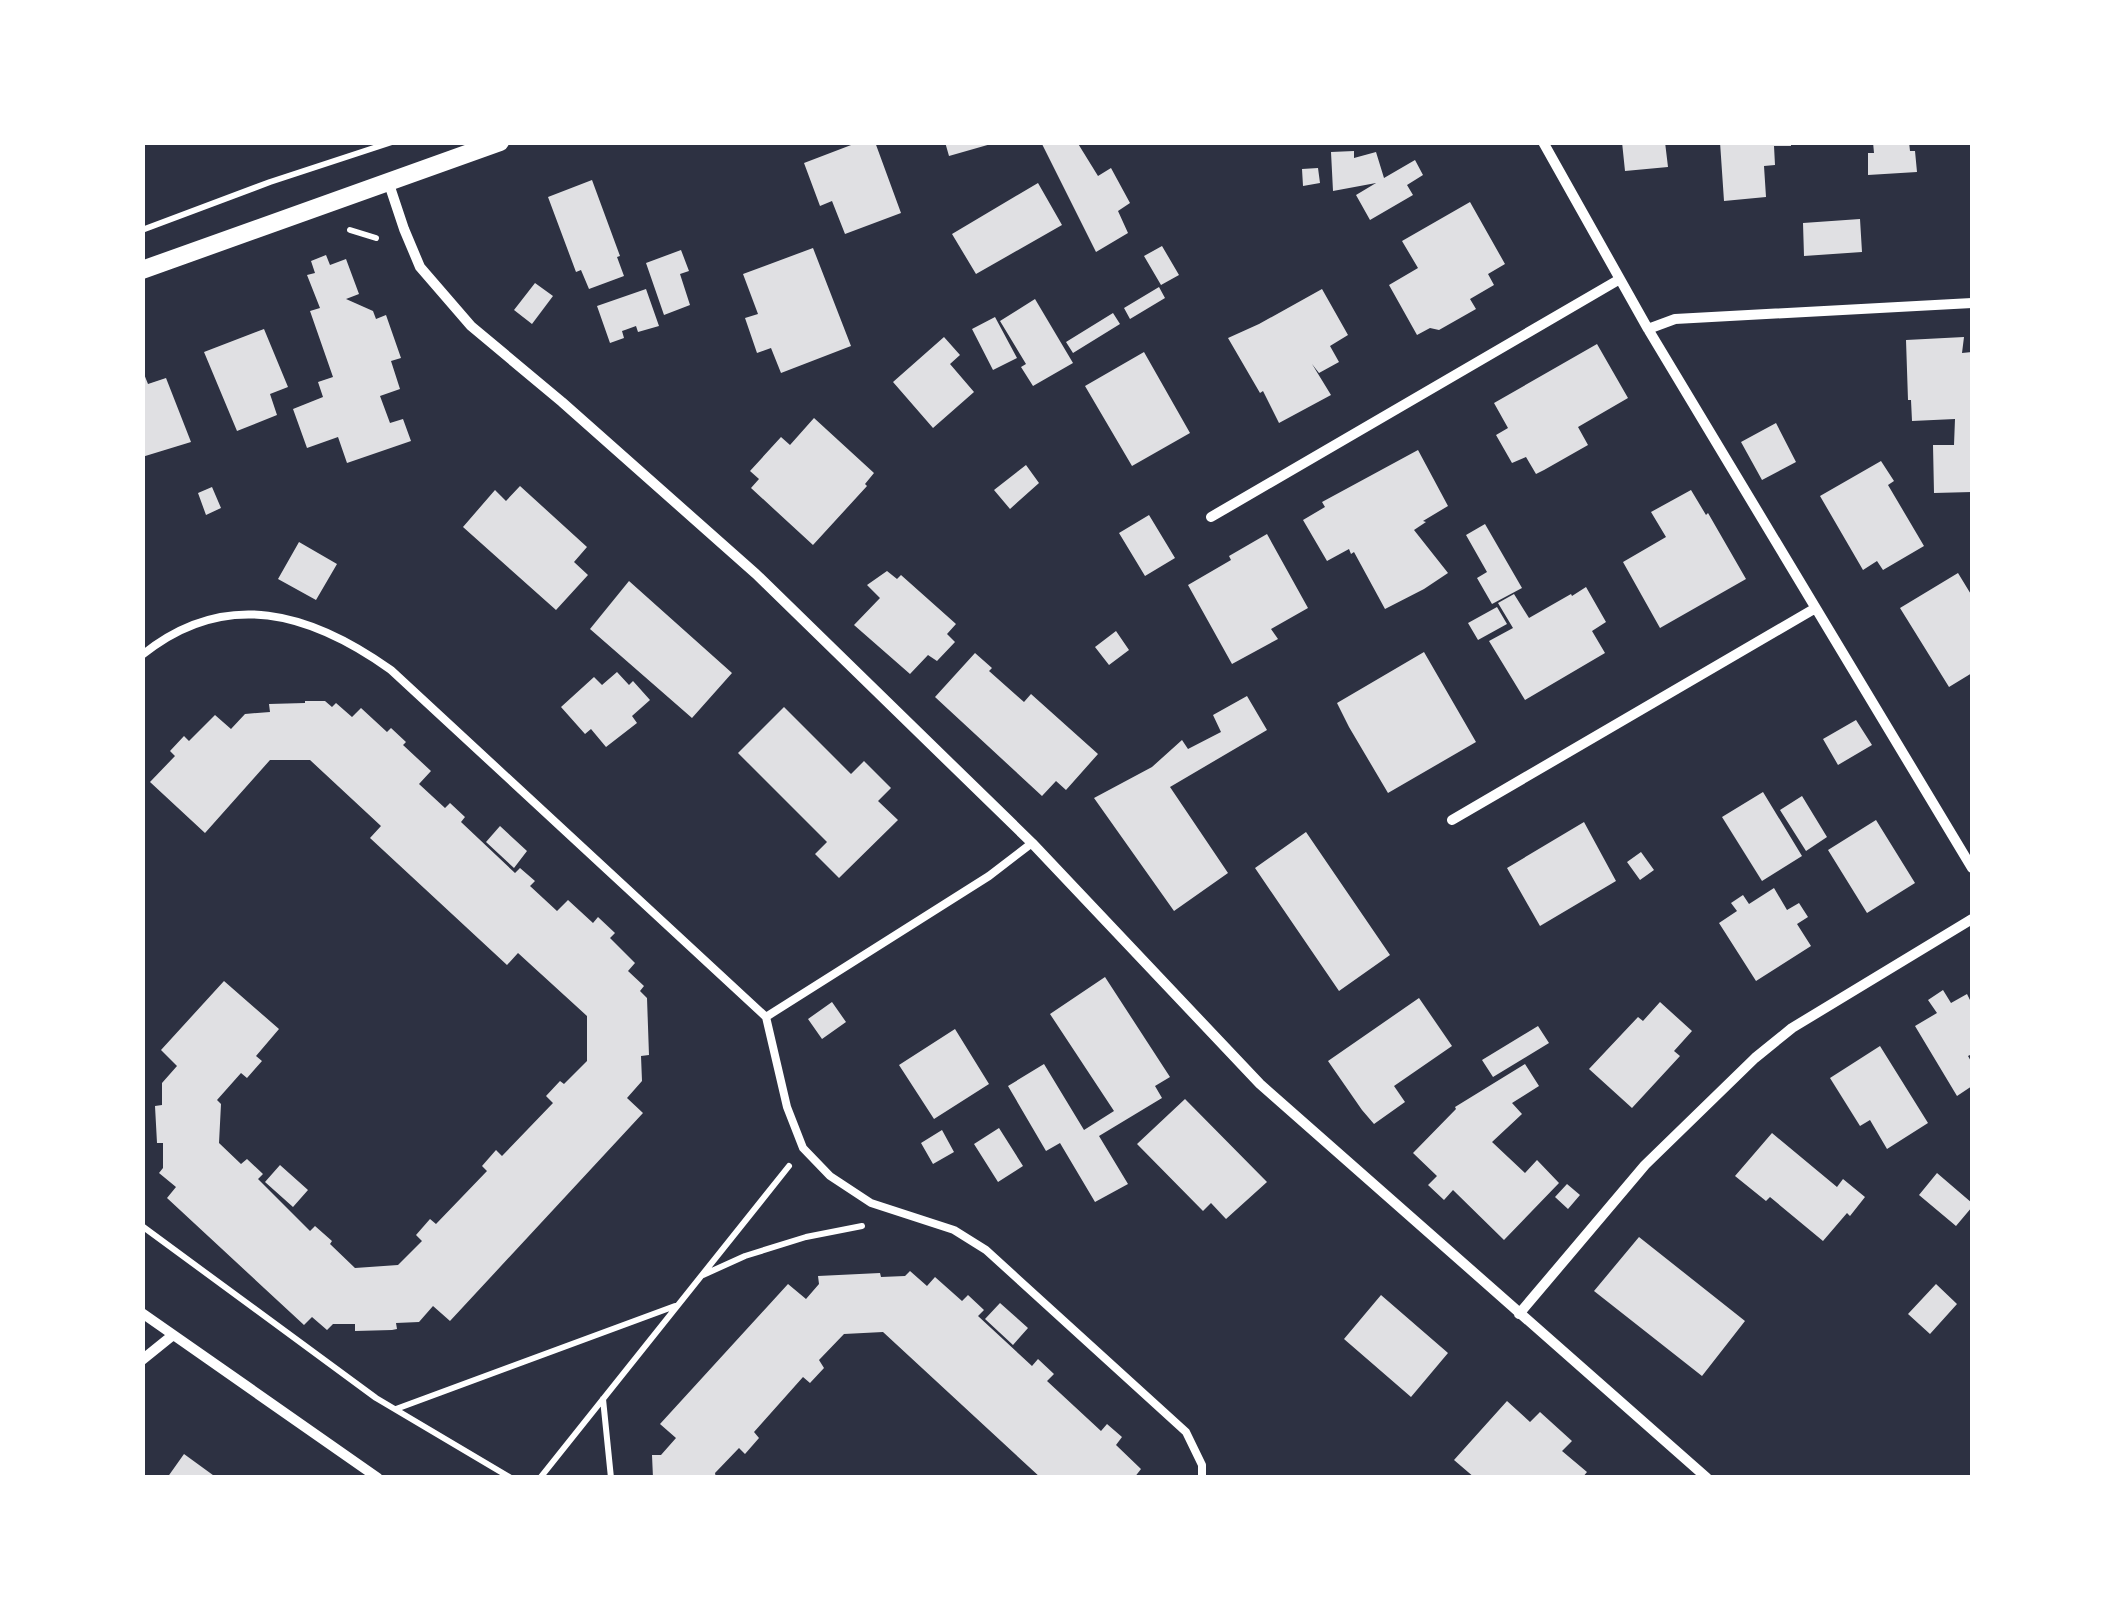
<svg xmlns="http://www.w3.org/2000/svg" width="2115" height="1620" viewBox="0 0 2115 1620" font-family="'Zilla Slab',serif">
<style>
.building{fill:#e0e0e3}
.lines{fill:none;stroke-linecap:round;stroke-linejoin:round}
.path{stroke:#fff;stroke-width:6}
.service{stroke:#fff;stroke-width:8}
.minor{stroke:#fff;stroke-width:10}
.tertiary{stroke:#fff;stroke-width:18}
</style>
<rect width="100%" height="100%" fill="#2d3142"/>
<path class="building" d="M859 142H875L901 213 845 234 832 201 820 206 804 163Z
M945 142H991V144L949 156Z
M1041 142H1077L1098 176 1111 168 1130 203 1118 211 1128 233 1096 252Z
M1622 142H1665L1668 167 1625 171Z
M1720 142H1791V146H1774L1775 165 1764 166 1766 197 1724 201Z
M1873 142H1909L1910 151H1915L1917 172 1868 175V153H1874Z
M1354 151V158L1376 152 1384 178 1415 160 1423 175 1407 185 1413 195 1370 220 1356 195 1376 183 1333 191 1331 152Z
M1318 168 1320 183 1303 186 1302 169Z
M592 180 620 256 617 257 624 276 589 289 581 270 576 272 548 197Z
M1038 183 1062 225 976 274 952 234Z
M1470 202 1505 264 1488 274 1494 285 1470 299 1476 309 1439 330 1430 328 1417 335 1389 285 1418 268 1402 241Z
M1860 219 1862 252 1804 256 1803 223Z
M1162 246 1179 275 1161 285 1144 256Z
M813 248 851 346 781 373 771 348 757 353 745 318 758 314 743 274Z
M681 250 689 271 680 274 690 305 664 315 646 263Z
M326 255 330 265 346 259 359 294 346 299 373 311 376 319 386 315 401 358 391 361 400 389 380 396 390 423 403 419 411 441 347 463 338 437 307 448 293 409 323 397 318 382 333 377 310 311 320 308 307 275 315 273 311 261Z
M535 283 553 296 532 324 514 310Z
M1159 287 1165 298 1130 319 1124 308Z
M646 289 659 326 638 332 636 326 625 330 622 331 624 338 610 343 597 306Z
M1322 289 1348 335 1330 346 1339 362 1319 373 1312 364 1331 395 1279 423 1263 391 1260 393 1228 338 1259 324Z
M1035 299 1073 363 1033 386 1021 367 1026 364 1000 321Z
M1113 313 1120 324 1073 353 1066 342Z
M995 317 1017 358 993 370 972 329Z
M264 329 288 387 270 394 277 415 237 431 204 352Z
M944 337 960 355 950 364 974 392 933 428 893 382Z
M1964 337 1962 353 1972 352V492L1934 493 1933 445H1954L1955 419 1912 421 1911 400H1908L1906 340Z
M1597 344 1628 398 1578 427 1588 445 1544 470 1536 474 1526 457 1512 463 1496 435 1508 428 1494 403Z
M1144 352 1190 433 1132 466 1085 386Z
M142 369 148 384 166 378 191 442 142 457Z
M814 418 874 473 865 484 867 486 813 545 751 488 759 479 750 471 781 437 790 445Z
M1776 423 1796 462 1762 480 1741 442Z
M1418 450 1448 506 1423 521 1426 522 1414 530 1448 573 1424 589 1385 609 1354 552 1351 554 1349 549 1327 561 1303 520 1325 507 1322 502Z
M1881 461 1894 481 1888 485 1924 546 1883 570 1877 561 1863 570 1820 496Z
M1026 465 1039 483 1010 509 994 490Z
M520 486 587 547 574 562 588 575 556 610 463 527 495 490 506 501Z
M212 487 221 508 206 515 198 493Z
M1691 490 1706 515 1708 513 1746 579 1660 628 1623 562 1666 537 1651 512Z
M1149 515 1175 558 1145 576 1119 533Z
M1485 524 1522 588 1492 604 1477 578 1487 572 1466 535Z
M1267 534 1308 608 1271 629 1278 639 1232 664 1188 585 1231 560 1229 556Z
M299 542 337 564 316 600 278 579Z
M887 571 897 579 901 575 956 624 947 634 955 642 937 661 928 655 910 674 854 625 880 598 867 585Z
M1958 573 1972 596V673L1949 687 1900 608Z
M629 581 732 673 692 718 590 629Z
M1586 587 1606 622 1592 631 1605 653 1525 700 1489 641 1513 628 1498 603 1514 594 1529 618 1571 594 1572 596Z
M1497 607 1507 624 1478 640 1468 623Z
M1116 631 1129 650 1109 665 1095 647Z
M1424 652 1476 742 1388 793 1349 727 1337 703Z
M975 653 992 668 989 671 1024 702 1031 694 1098 754 1066 790 1056 781 1042 796 935 697Z
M617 672 629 685 633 681 650 700 632 716 637 723 606 747 591 729 585 734 561 707 594 677 602 685Z
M1247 696 1267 730 1170 787 1228 873 1174 911 1094 798 1152 767 1182 740 1188 749 1221 732 1213 715Z
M305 701H325L332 707 336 703 352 717 361 708 387 732 391 728 406 742 403 745 431 771 419 784 445 808 450 803 465 817 461 822 515 873 520 868 535 881 530 886 557 911 568 900 593 923 598 917 615 933 610 938 635 963 628 971 644 986 640 991 647 998 649 1055 641 1056 642 1081 627 1098 643 1113 450 1321 433 1306 419 1322 396 1323 397 1329 392 1330 355 1331V1324H333L327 1330 312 1317 304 1325 167 1198 176 1187 159 1173 163 1168V1143H157L155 1106 162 1105V1083L177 1066 161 1050 224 981 279 1029 256 1056 262 1061 247 1078 241 1073 217 1100 221 1104 219 1143 241 1164 247 1159 263 1174 258 1179 310 1231 315 1226 332 1241 330 1244 355 1268 398 1265 422 1241 416 1235 430 1219 436 1224 487 1171 482 1166 496 1150 502 1156 553 1103 546 1096 560 1081 564 1084 587 1061V1016L518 953 507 965 370 838 381 826 310 760H270L205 833 150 782 175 756 170 751 184 736 189 741 215 715 231 729 245 714 270 712 269 704 305 703Z
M784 707 851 774 864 761 891 788 878 801 898 820 839 878 815 854 827 842 738 753Z
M1856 720 1872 745 1838 765 1823 739Z
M1763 792 1802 856 1762 881 1722 817Z
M1802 796 1827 837 1806 851 1780 810Z
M1876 820 1915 883 1867 913 1828 850Z
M1584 822 1616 881 1540 926 1507 868Z
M500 826 527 851 514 868 486 842Z
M1306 832 1390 955 1339 991 1255 868Z
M1641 852 1654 870 1640 880 1627 862Z
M1774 888 1787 910 1799 903 1808 917 1797 924 1811 946 1756 981 1719 923 1737 911 1731 903 1743 895 1749 904Z
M1105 977 1170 1077 1155 1086 1162 1098 1099 1136 1128 1184 1095 1202 1060 1143 1046 1151 1008 1086 1044 1064 1084 1130 1114 1111 1050 1014Z
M1943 990 1951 1003 1967 994 1972 1004V1054L1968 1056 1972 1063V1086L1957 1096 1915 1026 1937 1013 1928 1000Z
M1419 998 1452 1046 1394 1086 1405 1102 1374 1124 1362 1110 1328 1061Z
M832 1002 846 1022 822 1039 808 1019Z
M1660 1002 1692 1031 1674 1051 1680 1056 1632 1108 1589 1069 1638 1017 1643 1021Z
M1538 1026 1549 1043 1493 1077 1482 1060Z
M955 1029 989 1084 934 1119 899 1065Z
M1880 1046 1928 1123 1887 1149 1870 1120 1860 1126 1830 1078Z
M1525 1064 1539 1086 1512 1103 1522 1114 1492 1142 1525 1173 1537 1160 1559 1183 1504 1240 1453 1190 1444 1200 1428 1185 1437 1176 1413 1153 1456 1109 1455 1107Z
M1185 1099 1267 1182 1226 1219 1211 1203 1203 1211 1137 1144Z
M999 1128 1023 1166 998 1182 974 1144Z
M942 1130 954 1152 933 1164 921 1143Z
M1772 1133 1837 1187 1843 1179 1865 1197 1850 1216 1847 1213 1823 1241 1770 1197 1766 1201 1735 1176Z
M280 1165 308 1190 293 1207 265 1182Z
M1937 1173 1972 1203V1207L1956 1226 1919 1195Z
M1567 1184 1580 1195 1568 1209 1555 1197Z
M1639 1237 1745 1321 1702 1376 1594 1291Z
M910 1271 927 1286 935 1277 962 1301 968 1295 984 1310 978 1316 1032 1366 1038 1359 1054 1374 1047 1381 1101 1431 1107 1424 1122 1437 1116 1445 1141 1469 1134 1478H1041L883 1332 844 1334 819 1360 824 1368 810 1383 803 1377 754 1432 759 1438 745 1454 739 1448 715 1473 716 1478H653L652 1455H661L676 1438 660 1424 788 1284 806 1299 819 1284 818 1276 880 1273 881 1277 905 1276Z
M1936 1284 1957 1304 1930 1334 1908 1314Z
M1381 1295 1448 1353 1411 1397 1344 1339Z
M1000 1303 1028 1328 1013 1345 985 1319Z
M1507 1401 1530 1422 1540 1412 1572 1441 1562 1451 1587 1472 1582 1478H1475L1454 1460Z
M184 1454 217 1478H167Z"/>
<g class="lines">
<path class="path" d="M142 230 270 182 392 142
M350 230 376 238
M142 1226 376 1398 511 1478
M703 1275 745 1256 806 1237 862 1226
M603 1399 611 1478
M396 1409 675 1306
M540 1478 789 1166"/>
<path class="service" d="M142 655C226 587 311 613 391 670L766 1017 989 876 1032 843
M766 1017 787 1107 803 1148 830 1176 871 1203 954 1230 986 1250 1186 1432 1202 1465V1478"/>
<path class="minor" d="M1543 142 1648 329 1972 868
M388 181 404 229 420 267 471 326 562 402 756 574 1032 843 1260 1084 1707 1478
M1648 329 1675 319 1972 303
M1211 517 1620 279
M1452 820 1814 609
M142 1313 378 1478
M1519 1314 1645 1165 1755 1058 1792 1028 1972 919
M142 1360 173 1335"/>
<path class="tertiary" d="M142 270 500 142"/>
</g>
<rect width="2115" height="1620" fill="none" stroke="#ffffff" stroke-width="290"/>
</svg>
